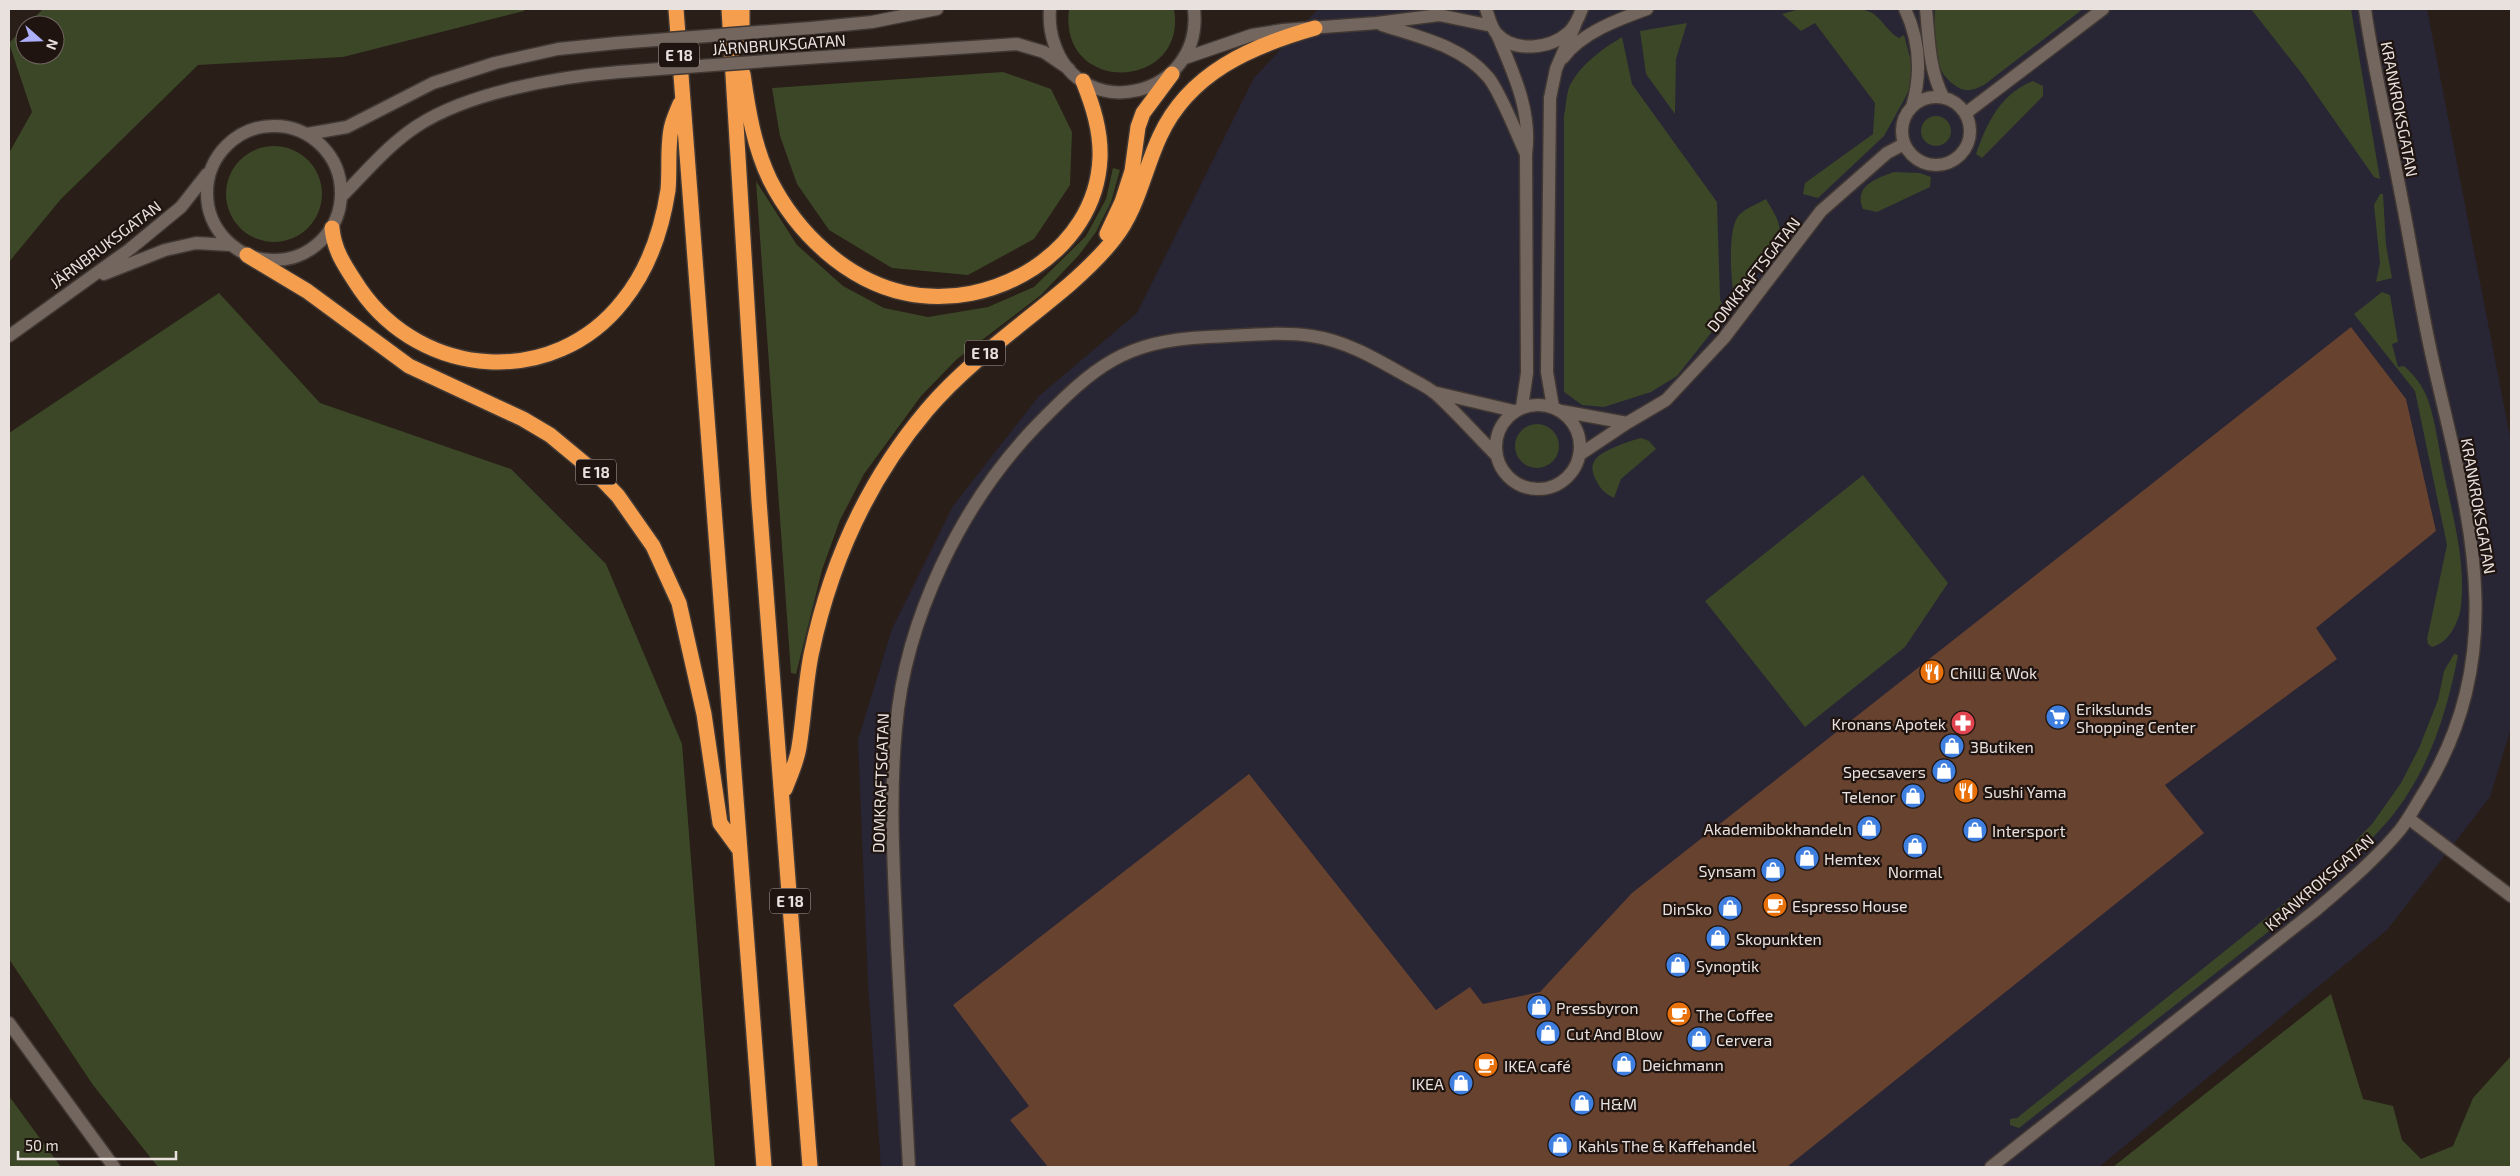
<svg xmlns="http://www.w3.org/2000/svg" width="2520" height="1176" viewBox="0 0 2520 1176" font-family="'Exo 2',sans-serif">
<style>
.commercial{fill:#282535}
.green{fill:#3b4726}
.building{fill:#66422f}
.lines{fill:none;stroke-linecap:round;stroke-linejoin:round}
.minor-casing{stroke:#413834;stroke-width:15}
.tertiary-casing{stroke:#413834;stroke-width:15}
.motorway-casing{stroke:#413834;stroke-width:18}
.minor{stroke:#73665f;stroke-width:12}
.tertiary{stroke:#73665f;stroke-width:12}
.motorway{stroke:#f49e4e;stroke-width:15}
.tertiary-bridge-casing{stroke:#413834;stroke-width:15;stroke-linecap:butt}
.tertiary-bridge{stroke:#73665f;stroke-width:12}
.labels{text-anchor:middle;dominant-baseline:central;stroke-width:4.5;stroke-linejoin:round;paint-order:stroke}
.shield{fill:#1f140f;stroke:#aca49f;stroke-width:1}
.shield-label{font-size:15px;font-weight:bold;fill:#e9e1dd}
.street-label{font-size:16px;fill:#e9e1dd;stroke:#1f140f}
.poi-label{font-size:16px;fill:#e9e1dd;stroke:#1f140f;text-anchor:start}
</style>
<rect width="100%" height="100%" fill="#291e18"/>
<path class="commercial" d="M1318 9H2427L2511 442V728L2490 797 2387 930 2099 1167H881L868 983 858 740 892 629 953 506 1039 396 1137 313 1254 78Z"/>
<path class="green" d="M43 9H525L524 11 343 57 198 65 61 199 9 262V153L32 112 9 43 25 27V55H55V25H27Z
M1069 9H1174C1188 91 1058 96 1069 9Z
M1800 9C1822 9 1855 3 1874 14 1883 21 1890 34 1899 38L1904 35 1913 69 1910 87 1904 100 1884 136 1818 198 1803 194 1805 183 1873 134 1875 103 1815 23 1801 31 1782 14Z
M1935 9H2083L1984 85C1972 91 1964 93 1953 84 1931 68 1934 34 1935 9Z
M2251 9H2351L2380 179 2374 177 2302 74Z
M1687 23 1676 59 1675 114 1646 74 1640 31Z
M1622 37 1632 84 1717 202 1720 299 1726 314 1677 376 1651 392 1604 407 1582 405 1564 392V116C1566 107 1566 94 1570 85 1581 64 1602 49 1622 37Z
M1003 72 1051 89 1072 132 1070 185 1034 239 968 275 892 268 829 230 797 184 780 136 772 88Z
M2033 81 2043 86V96L1982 158 1976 154C1987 123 2000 94 2033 81Z
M1921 131a15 15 0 1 1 30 0a15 15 0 1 1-30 0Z
M226 194a48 48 0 1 1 96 0a48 48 0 1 1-96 0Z
M1113 168 1120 170 1111 202 1096 232 1079 255 1041 295 957 359 921 396 864 474 840 520 822 570 796 674 791 673 756 181 797 245 843 286 884 308 928 317 988 307 1034 287 1086 236 1106 199Z
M1894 172 1920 173 1931 177 1930 187 1877 212 1863 209C1853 186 1877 178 1894 172Z
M2380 194H2383L2386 245 2392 278 2376 282 2380 263 2374 205Z
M1766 199C1775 215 1785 226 1776 244L1734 297C1731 281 1727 228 1739 215 1746 208 1757 204 1766 199Z
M2382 292 2390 295 2398 342 2392 344 2398 367 2404 366C2415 376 2423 386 2428 400 2436 423 2439 450 2444 474 2453 516 2466 563 2461 606 2459 622 2449 643 2432 647L2428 644 2427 639 2447 545 2415 391 2354 314Z
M219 293 320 403 511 469 606 564 682 744 715 1167H158L93 1085 9 959V433Z
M1515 446a22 22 0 1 1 44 0a22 22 0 1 1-44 0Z
M1641 438 1649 441 1656 449 1621 479 1614 498C1606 494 1601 490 1597 482 1593 475 1590 467 1595 460 1600 451 1632 440 1641 438Z
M1863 475 1948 583 1905 647 1805 727 1705 601Z
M2454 654 2458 655C2447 714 2427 775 2388 821 2365 847 2340 871 2315 895L2019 1128 2010 1125V1119L2017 1118 2333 864 2372 824 2401 783 2419 748 2438 700 2444 671Z
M2331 994 2363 1099 2393 1106 2402 1140 2421 1159 2453 1146 2473 1098 2511 1056V1167H2113Z
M9 1096 61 1167H9Z"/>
<path class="building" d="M2351 327 2406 399 2436 531 2316 628 2337 659 2165 785 2204 833 1787 1167H1048L1010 1120 1029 1106 953 1005 1249 774 1436 1010 1470 987 1483 1004 1540 992 1632 893Z"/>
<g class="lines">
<defs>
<path id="minor" d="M1905 9C1920 41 1922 73 1912 107
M1926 9C1929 40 1929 69 1943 97
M1497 34C1513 72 1532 111 1526 154L1527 373 1522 407
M1563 58C1581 33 1619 19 1647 9
M1902 131a34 34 0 1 1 68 0a34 34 0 1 1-68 0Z
M1966 113 2103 9
M1433 392 1514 411
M1496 447a42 42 0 1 1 84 0a42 42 0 1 1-84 0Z
M1553 407 1547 372 1550 98 1556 69 1575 25
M1561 411 1627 423
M1579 455 1627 423 1666 400 1724 338 1821 211 1887 153 1904 144
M2408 818 2511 896
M9 1023 114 1167
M909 1167C905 1093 901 1019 897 944 894 872 889 800 896 728 905 619 962 502 1038 424 1095 366 1124 341 1207 337 1242 336 1278 331 1312 336 1347 341 1378 360 1408 377 1417 382 1428 387 1436 394 1457 413 1476 435 1496 455
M1991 1167 2316 910C2345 885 2375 860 2400 830 2410 817 2417 803 2426 789 2513 644 2466 509 2432 357 2419 298 2410 239 2398 180 2387 123 2373 66 2365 9"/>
<path id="tertiary" d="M1050 9C1049 21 1050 31 1054 43 1081 126 1204 97 1194 9
M1486 9C1489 17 1491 28 1497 34 1515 53 1550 49 1569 32 1575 26 1579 17 1582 9
M1382 25C1419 37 1462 46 1488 77 1500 91 1517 135 1526 154
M811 28 872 22 937 9
M807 58 1017 44 1044 52 1069 69
M1185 58 1252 35 1283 30 1377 23 1439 15 1492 26
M207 193a67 67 0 1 1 134 0a67 67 0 1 1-134 0Z
M307 134 347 127 433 83 495 63 558 49 617 43
M342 196C366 172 388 145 417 126 469 92 557 77 619 72
M104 274 165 250 196 243 230 245
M9 336 130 249 181 207 207 174"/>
<path id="motorway" d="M676 9 764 1167
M729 9 759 501 810 1167
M742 9V46
M743 74C748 110 754 147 770 180 797 233 846 280 905 293 991 312 1096 253 1100 158 1101 131 1093 106 1083 81
M332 228C334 252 347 269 360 289 422 379 554 389 623 301 648 270 662 229 668 190 670 171 667 142 672 125 674 118 677 111 680 104
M1107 234 1122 202 1132 171 1138 127 1143 113 1172 74
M247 255 307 291 409 366 523 419 550 435 597 474 618 496 653 546 679 603 704 714 720 823 739 849
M785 789C790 776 797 761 799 747 804 717 805 686 811 655 830 564 867 481 927 410 968 362 1022 325 1070 284 1087 269 1100 257 1114 239 1138 209 1144 170 1160 136 1189 73 1251 46 1315 28"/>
</defs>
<use href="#minor" class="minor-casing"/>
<use href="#tertiary" class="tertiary-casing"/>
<use href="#motorway" class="motorway-casing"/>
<use href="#minor" class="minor"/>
<use href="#tertiary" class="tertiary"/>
<use href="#motorway" class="motorway"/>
<defs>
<path id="tertiary-bridge" d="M617 43 811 28
M619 72 807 58"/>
</defs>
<use href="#tertiary-bridge" class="tertiary-bridge-casing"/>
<use href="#tertiary-bridge" class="tertiary-bridge"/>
</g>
<defs>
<symbol id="restaurant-disc" viewBox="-11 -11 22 22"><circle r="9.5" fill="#e8710a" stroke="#1f140f"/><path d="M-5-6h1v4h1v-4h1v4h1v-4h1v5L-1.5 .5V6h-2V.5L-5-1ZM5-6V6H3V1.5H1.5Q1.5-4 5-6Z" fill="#fff"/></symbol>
<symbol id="supermarket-disc" viewBox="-11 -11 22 22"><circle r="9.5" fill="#3f7fe0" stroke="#1f140f"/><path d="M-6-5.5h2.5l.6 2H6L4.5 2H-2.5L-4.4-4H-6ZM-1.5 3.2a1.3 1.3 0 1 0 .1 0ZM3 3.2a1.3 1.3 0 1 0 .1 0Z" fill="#fff"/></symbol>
<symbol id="pharmacy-disc" viewBox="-11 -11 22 22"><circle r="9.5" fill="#e0444e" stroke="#1f140f"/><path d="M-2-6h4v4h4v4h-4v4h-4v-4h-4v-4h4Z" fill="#fff"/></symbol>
<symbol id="shop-disc" viewBox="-11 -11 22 22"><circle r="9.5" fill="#3f7fe0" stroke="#1f140f"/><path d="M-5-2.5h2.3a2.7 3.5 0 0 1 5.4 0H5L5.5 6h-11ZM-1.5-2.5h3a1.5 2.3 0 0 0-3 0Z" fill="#fff"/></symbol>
<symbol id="cafe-disc" viewBox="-11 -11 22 22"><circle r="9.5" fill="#e8710a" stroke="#1f140f"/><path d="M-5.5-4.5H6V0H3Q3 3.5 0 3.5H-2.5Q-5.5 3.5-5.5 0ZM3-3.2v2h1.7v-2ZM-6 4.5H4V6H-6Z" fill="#fff"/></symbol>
</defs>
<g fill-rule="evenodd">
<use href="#restaurant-disc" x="1918" y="658" width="28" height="28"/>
<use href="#supermarket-disc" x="2044" y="703" width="28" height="28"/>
<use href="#pharmacy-disc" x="1949" y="709" width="28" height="28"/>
<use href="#shop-disc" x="1938" y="732" width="28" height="28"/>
<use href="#shop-disc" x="1930" y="757" width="28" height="28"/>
<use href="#restaurant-disc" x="1952" y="777" width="28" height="28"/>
<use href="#shop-disc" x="1899" y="782" width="28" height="28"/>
<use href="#shop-disc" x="1855" y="814" width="28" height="28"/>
<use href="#shop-disc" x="1961" y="816" width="28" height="28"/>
<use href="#shop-disc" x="1901" y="832" width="28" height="28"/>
<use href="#shop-disc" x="1793" y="844" width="28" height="28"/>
<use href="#shop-disc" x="1759" y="856" width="28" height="28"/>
<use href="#cafe-disc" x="1761" y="891" width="28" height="28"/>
<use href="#shop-disc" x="1716" y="894" width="28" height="28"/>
<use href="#shop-disc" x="1704" y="924" width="28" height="28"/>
<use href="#shop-disc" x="1664" y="951" width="28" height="28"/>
<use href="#shop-disc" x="1525" y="993" width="28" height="28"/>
<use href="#cafe-disc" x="1665" y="1000" width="28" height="28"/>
<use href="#shop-disc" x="1534" y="1019" width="28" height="28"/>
<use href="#shop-disc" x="1685" y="1025" width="28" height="28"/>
<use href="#shop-disc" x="1610" y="1050" width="28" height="28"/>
<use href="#cafe-disc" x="1472" y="1051" width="28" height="28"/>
<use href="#shop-disc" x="1447" y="1069" width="28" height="28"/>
<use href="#shop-disc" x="1568" y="1089" width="28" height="28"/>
<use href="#shop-disc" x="1546" y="1131" width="28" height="28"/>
</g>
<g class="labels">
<g class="shield">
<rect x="659" y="42.5" width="40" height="25" rx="4"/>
<rect x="965" y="340.5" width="40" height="25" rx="4"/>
<rect x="576" y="459.5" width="40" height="25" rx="4"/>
<rect x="770" y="888.5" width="40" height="25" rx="4"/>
</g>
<g class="shield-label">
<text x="679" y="55">E 18</text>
<text x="985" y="353">E 18</text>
<text x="596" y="472">E 18</text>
<text x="790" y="901">E 18</text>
</g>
<g class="street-label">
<text transform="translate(779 44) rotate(-4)">JÄRNBRUKSGATAN</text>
<text transform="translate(2400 109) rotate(79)">KRANKROKSGATAN</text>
<text transform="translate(105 244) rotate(-37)">JÄRNBRUKSGATAN</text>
<text transform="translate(1753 274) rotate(-52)">DOMKRAFTSGATAN</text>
<text transform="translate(2479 506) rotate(80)">KRANKROKSGATAN</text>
<text transform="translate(880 783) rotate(-88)">DOMKRAFTSGATAN</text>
<text transform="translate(2319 882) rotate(-41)">KRANKROKSGATAN</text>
</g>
<g class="poi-label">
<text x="1950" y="672">Chilli &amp; Wok</text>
<text x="2076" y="708">Erikslunds<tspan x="2076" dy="18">Shopping Center</tspan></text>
<text x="1946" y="723" text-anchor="end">Kronans Apotek</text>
<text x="1970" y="746">3Butiken</text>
<text x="1926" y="771" text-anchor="end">Specsavers</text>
<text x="1984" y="791">Sushi Yama</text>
<text x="1896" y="796" text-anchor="end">Telenor</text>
<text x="1852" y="828" text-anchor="end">Akademibokhandeln</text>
<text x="1992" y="830">Intersport</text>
<text x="1824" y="858">Hemtex</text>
<text x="1756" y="870" text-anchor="end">Synsam</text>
<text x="1915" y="871" text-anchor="middle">Normal</text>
<text x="1792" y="905">Espresso House</text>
<text x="1712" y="908" text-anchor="end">DinSko</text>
<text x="1736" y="938">Skopunkten</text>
<text x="1696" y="965">Synoptik</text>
<text x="1556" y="1007">Pressbyron</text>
<text x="1696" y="1014">The Coffee</text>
<text x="1566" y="1033">Cut And Blow</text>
<text x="1716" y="1039">Cervera</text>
<text x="1642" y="1064">Deichmann</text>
<text x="1504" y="1065">IKEA café</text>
<text x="1444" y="1083" text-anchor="end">IKEA</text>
<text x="1600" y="1103">H&amp;M</text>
<text x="1578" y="1145">Kahls The &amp; Kaffehandel</text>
</g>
</g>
<rect width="2520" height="1176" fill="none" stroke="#e9e1dd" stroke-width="20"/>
<g transform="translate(40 40) rotate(110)"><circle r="24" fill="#1f140f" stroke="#706661"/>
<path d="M0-4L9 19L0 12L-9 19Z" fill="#adaffb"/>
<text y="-8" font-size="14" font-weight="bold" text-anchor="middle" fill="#e9e1dd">N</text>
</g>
<path d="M18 1151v8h158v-8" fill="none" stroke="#e9e1dd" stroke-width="2.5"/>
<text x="25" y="1151" font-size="15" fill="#e9e1dd" stroke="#1f140f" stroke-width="4" paint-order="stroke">50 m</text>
</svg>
